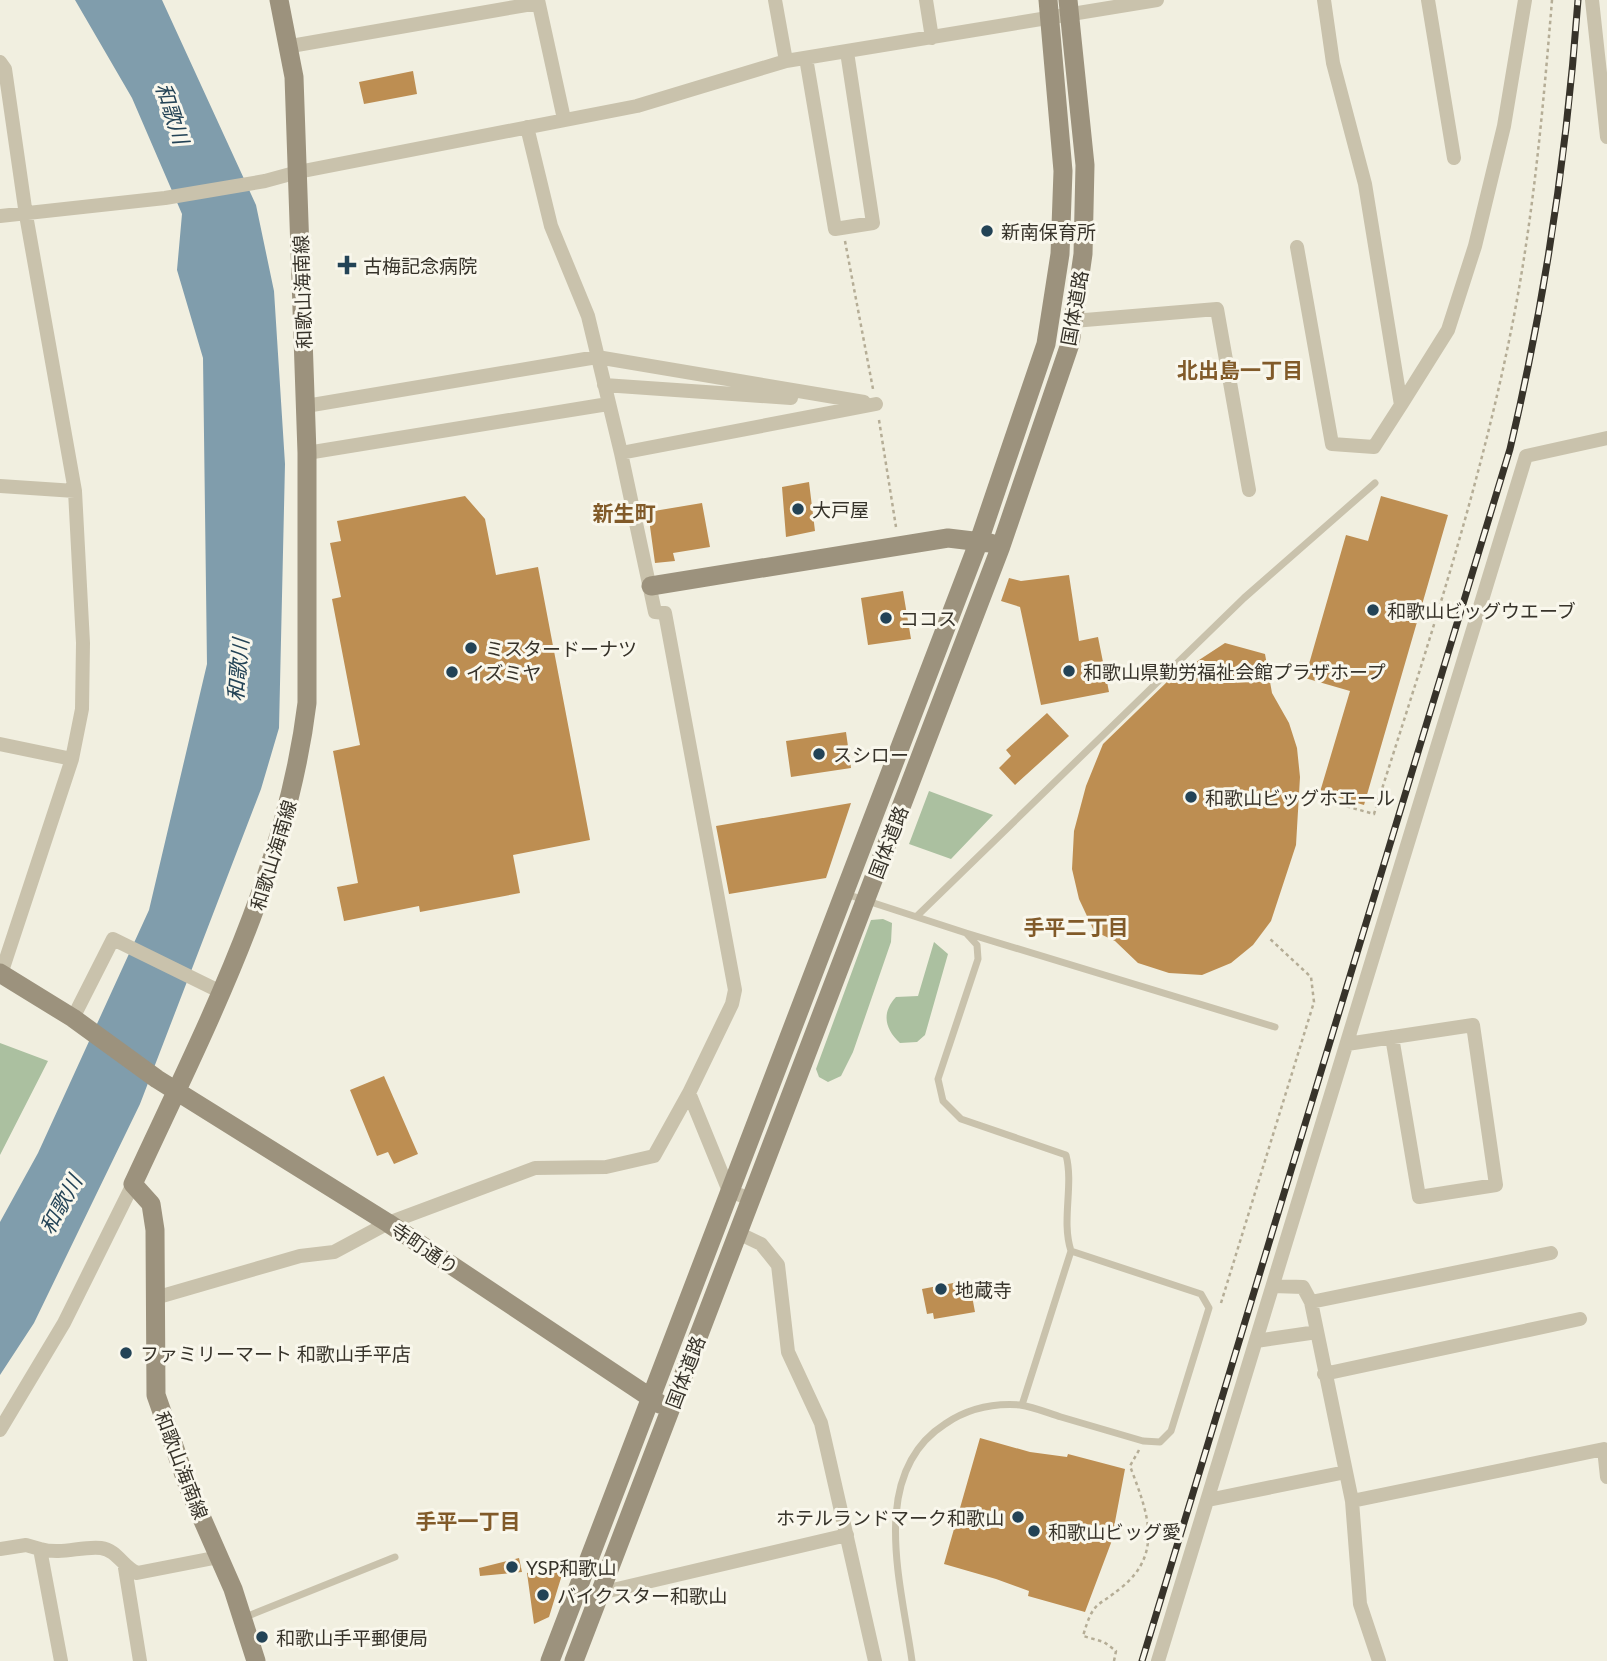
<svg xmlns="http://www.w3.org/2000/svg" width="1607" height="1661" viewBox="0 0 1607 1661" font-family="Lato,'Noto Sans JP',sans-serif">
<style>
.green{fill:#abc0a0}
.water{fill:#809dac}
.building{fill:#bd8e52}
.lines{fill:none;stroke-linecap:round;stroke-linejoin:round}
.path{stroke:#b5ad96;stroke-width:2.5;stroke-dasharray:3.5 3.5;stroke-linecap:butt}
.lane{stroke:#c9c2ac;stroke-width:7}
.street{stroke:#c9c2ac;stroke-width:14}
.secondary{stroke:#9c927d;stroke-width:19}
.rail-casing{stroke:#37332a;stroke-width:7}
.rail{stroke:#f9f7ec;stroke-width:4.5;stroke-dasharray:13;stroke-linecap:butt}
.poi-dot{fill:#234356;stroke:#f9f7ec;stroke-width:2.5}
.labels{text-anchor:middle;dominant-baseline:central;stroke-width:6;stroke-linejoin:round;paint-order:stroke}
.poi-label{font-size:19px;fill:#37332a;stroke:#f9f7ec;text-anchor:start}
.street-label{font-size:19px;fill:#37332a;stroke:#f9f7ec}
.water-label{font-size:21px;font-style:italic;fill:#234356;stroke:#f9f7ec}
.neighbourhood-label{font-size:21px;font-weight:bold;fill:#815a29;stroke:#f9f7ec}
</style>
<rect width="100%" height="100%" fill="#f1efe0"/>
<path class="green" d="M929 791 993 815 951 859 909 844Z
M883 919 892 923 891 942 853 1052 841 1076 828 1082 819 1077 816 1069 871 920Z
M934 942 948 954 925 1035 917 1042 900 1043C885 1029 881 1013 896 997L918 996Z
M0 1043 48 1061 0 1155Z"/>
<path class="water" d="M75 0H162L256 205 274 291 285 464 279 728 261 789 140 1104 34 1323 0 1375V1222L38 1153 149 910 207 664 203 358 177 270 182 214 132 98Z"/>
<path class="building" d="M413 71 417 94 364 104 359 82Z
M809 482 815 531 786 537 782 487Z
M465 496 485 519 496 575 538 567 590 840 513 855 520 893 420 912 419 906 344 921 337 887 358 883 333 751 360 745 332 599 341 597 330 543 341 541 337 521Z
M1381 496 1448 515 1364 805 1320 792 1350 691 1305 678 1346 535 1368 541Z
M702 503 710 547 673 553 675 561 655 563 648 512Z
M1069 575 1079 641 1098 637 1109 692 1041 705 1020 607 1001 601 1009 578 1021 581Z
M903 591 911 639 868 645 861 598Z
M1225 643 1265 654 1272 693 1289 723 1297 748 1300 777 1296 845 1271 921 1253 945 1231 963 1202 975 1169 973 1138 963 1115 941 1094 931 1079 899 1072 869 1074 831 1086 786 1103 744 1170 679Z
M1047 713 1069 736 1015 785 999 768 1011 756 1006 750Z
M846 732 851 768 791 777 786 741Z
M851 803 826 878 729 894 716 826Z
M384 1076 418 1154 394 1164 388 1152 377 1156 350 1090Z
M969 1280 975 1312 934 1319 933 1313 927 1314 922 1289Z
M980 1438 1030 1452 1067 1457 1068 1454 1125 1469 1111 1543 1085 1612 1028 1596 1029 1591 996 1579 944 1564Z
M519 1558 522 1572 480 1576 479 1568Z
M565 1565 549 1617 534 1624 527 1573Z"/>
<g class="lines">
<path class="path" d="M845 241 873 389
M879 420 896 527
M1313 797 1374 814C1425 654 1478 495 1511 331 1533 222 1543 110 1552 0
M1221 1303 1314 1002 1311 977 1269 938
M1114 1661 1116 1651 1104 1642 1083 1636C1094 1599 1096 1609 1122 1587 1165 1552 1146 1509 1130 1466L1139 1450"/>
<path class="lane" d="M846 894 966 933 977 945 978 959 938 1079 943 1101 961 1119 1066 1155C1074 1186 1061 1220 1071 1251L1201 1294 1209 1308 1171 1431 1160 1442 1143 1441C1115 1433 1088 1425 1061 1417 1048 1413 1034 1407 1020 1405 993 1403 967 1409 945 1424 867 1474 902 1586 912 1661
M917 916 1244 598 1375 483
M966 933 1275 1027
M1022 1405 1071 1251
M243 1618 395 1557"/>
<path class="street" d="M538 0 564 119
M775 0 786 61
M926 0 932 38
M1324 0 1333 63 1365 184 1401 405 1448 330 1475 246 1504 126 1525 0
M1428 0 1454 158
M1592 0 1607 137
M291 46 538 3
M806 58 835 229 873 223 847 52
M0 62 5 69 26 215 75 491 83 643 82 709 72 759 0 977
M527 127 551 226 588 316 621 453 876 404
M0 216 165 198 265 181 298 172 637 106 786 61 1157 0
M1297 247 1332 444 1374 447 1401 405
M1073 321 1217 309 1249 490
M604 385 791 398
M306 406 597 357 864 402
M307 453 608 404
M621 453 655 612 665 613 735 990 732 1004 689 1093 729 1191 751 1199
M0 486 75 491
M0 744 72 759
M73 1018 113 939 221 992
M1347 1044 1473 1025 1496 1185 1419 1197 1392 1037
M738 1233 761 1244 778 1265 788 1352 821 1423 875 1661
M1273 1286 1303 1287 1311 1302 1551 1253
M155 1298 300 1256 334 1252 388 1223 535 1168 606 1167 654 1156 689 1093
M1311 1302 1352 1501 1360 1604 1379 1661
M1256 1341 1317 1332
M1324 1374 1580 1319
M0 1430 64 1323 133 1184
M1208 1500 1346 1472
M1352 1501 1604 1449 1607 1477
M0 1549 26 1545 40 1549 61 1661
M40 1549C62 1555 80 1546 101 1548 117 1550 123 1567 137 1573L219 1557
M125 1568 140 1661
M600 1593 847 1535
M1158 1661 1526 456 1607 438"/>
<path class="secondary" d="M651 586 948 538 990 543
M0 973 73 1018 157 1079 388 1223 660 1404
M256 1661 233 1589 189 1489 156 1395 155 1230 151 1204 133 1184C205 1028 286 875 307 703V453L294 77 279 0
M550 1661 979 541 1046 344 1060 254 1063 171 1048 0
M574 1661 1001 546 1070 344 1083 254 1085 165 1068 0"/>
<defs>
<path id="rail" d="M1142 1661 1510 449C1545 301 1567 152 1578 0"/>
</defs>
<use href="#rail" class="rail-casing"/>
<use href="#rail" class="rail"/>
</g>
<g class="poi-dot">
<circle cx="987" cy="231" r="7"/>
<path d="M343.5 254.5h7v7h7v7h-7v7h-7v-7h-7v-7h7z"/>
<circle cx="798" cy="509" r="7"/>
<circle cx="1373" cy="610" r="7"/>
<circle cx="886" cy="618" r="7"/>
<circle cx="471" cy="648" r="7"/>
<circle cx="1069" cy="671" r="7"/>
<circle cx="452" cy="672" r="7"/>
<circle cx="819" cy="754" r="7"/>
<circle cx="1191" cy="797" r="7"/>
<circle cx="941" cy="1289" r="7"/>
<circle cx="126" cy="1353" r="7"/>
<circle cx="1018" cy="1517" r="7"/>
<circle cx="1034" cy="1531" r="7"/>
<circle cx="512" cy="1567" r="7"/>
<circle cx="543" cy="1595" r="7"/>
<circle cx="262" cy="1637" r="7"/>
</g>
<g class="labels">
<g class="poi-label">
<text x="1001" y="231">新南保育所</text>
<text x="363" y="265">古梅記念病院</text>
<text x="812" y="509">大戸屋</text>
<text x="1387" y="610">和歌山ビッグウエーブ</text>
<text x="900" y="618">ココス</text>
<text x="485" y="648">ミスタードーナツ</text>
<text x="1083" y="671">和歌山県勤労福祉会館プラザホープ</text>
<text x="466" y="672">イズミヤ</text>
<text x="833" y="754">スシロー</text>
<text x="1205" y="797">和歌山ビッグホエール</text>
<text x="955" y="1289">地蔵寺</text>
<text x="140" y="1353">ファミリーマート 和歌山手平店</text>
<text x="1004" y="1517" text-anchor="end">ホテルランドマーク和歌山</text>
<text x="1048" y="1531">和歌山ビッグ愛</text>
<text x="526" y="1567">YSP和歌山</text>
<text x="557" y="1595">バイクスター和歌山</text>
<text x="276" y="1637">和歌山手平郵便局</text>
</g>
<g class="street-label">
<text transform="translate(302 292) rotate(-92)">和歌山海南線</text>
<text transform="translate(1074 308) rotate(-80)">国体道路</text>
<text transform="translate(888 842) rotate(-69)">国体道路</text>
<text transform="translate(273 855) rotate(-73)">和歌山海南線</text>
<text transform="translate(425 1248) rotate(34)">寺町通り</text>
<text transform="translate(685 1372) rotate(-69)">国体道路</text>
<text transform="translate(182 1465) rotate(69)">和歌山海南線</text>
</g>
<g class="water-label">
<text transform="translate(173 113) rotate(72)">和歌川</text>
<text transform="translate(237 670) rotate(-85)">和歌川</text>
<text transform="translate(60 1204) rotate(-61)">和歌川</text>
</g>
<g class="neighbourhood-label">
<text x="1240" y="369">北出島一丁目</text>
<text x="624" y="512">新生町</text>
<text x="1076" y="926">手平二丁目</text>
<text x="468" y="1520">手平一丁目</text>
</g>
</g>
</svg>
